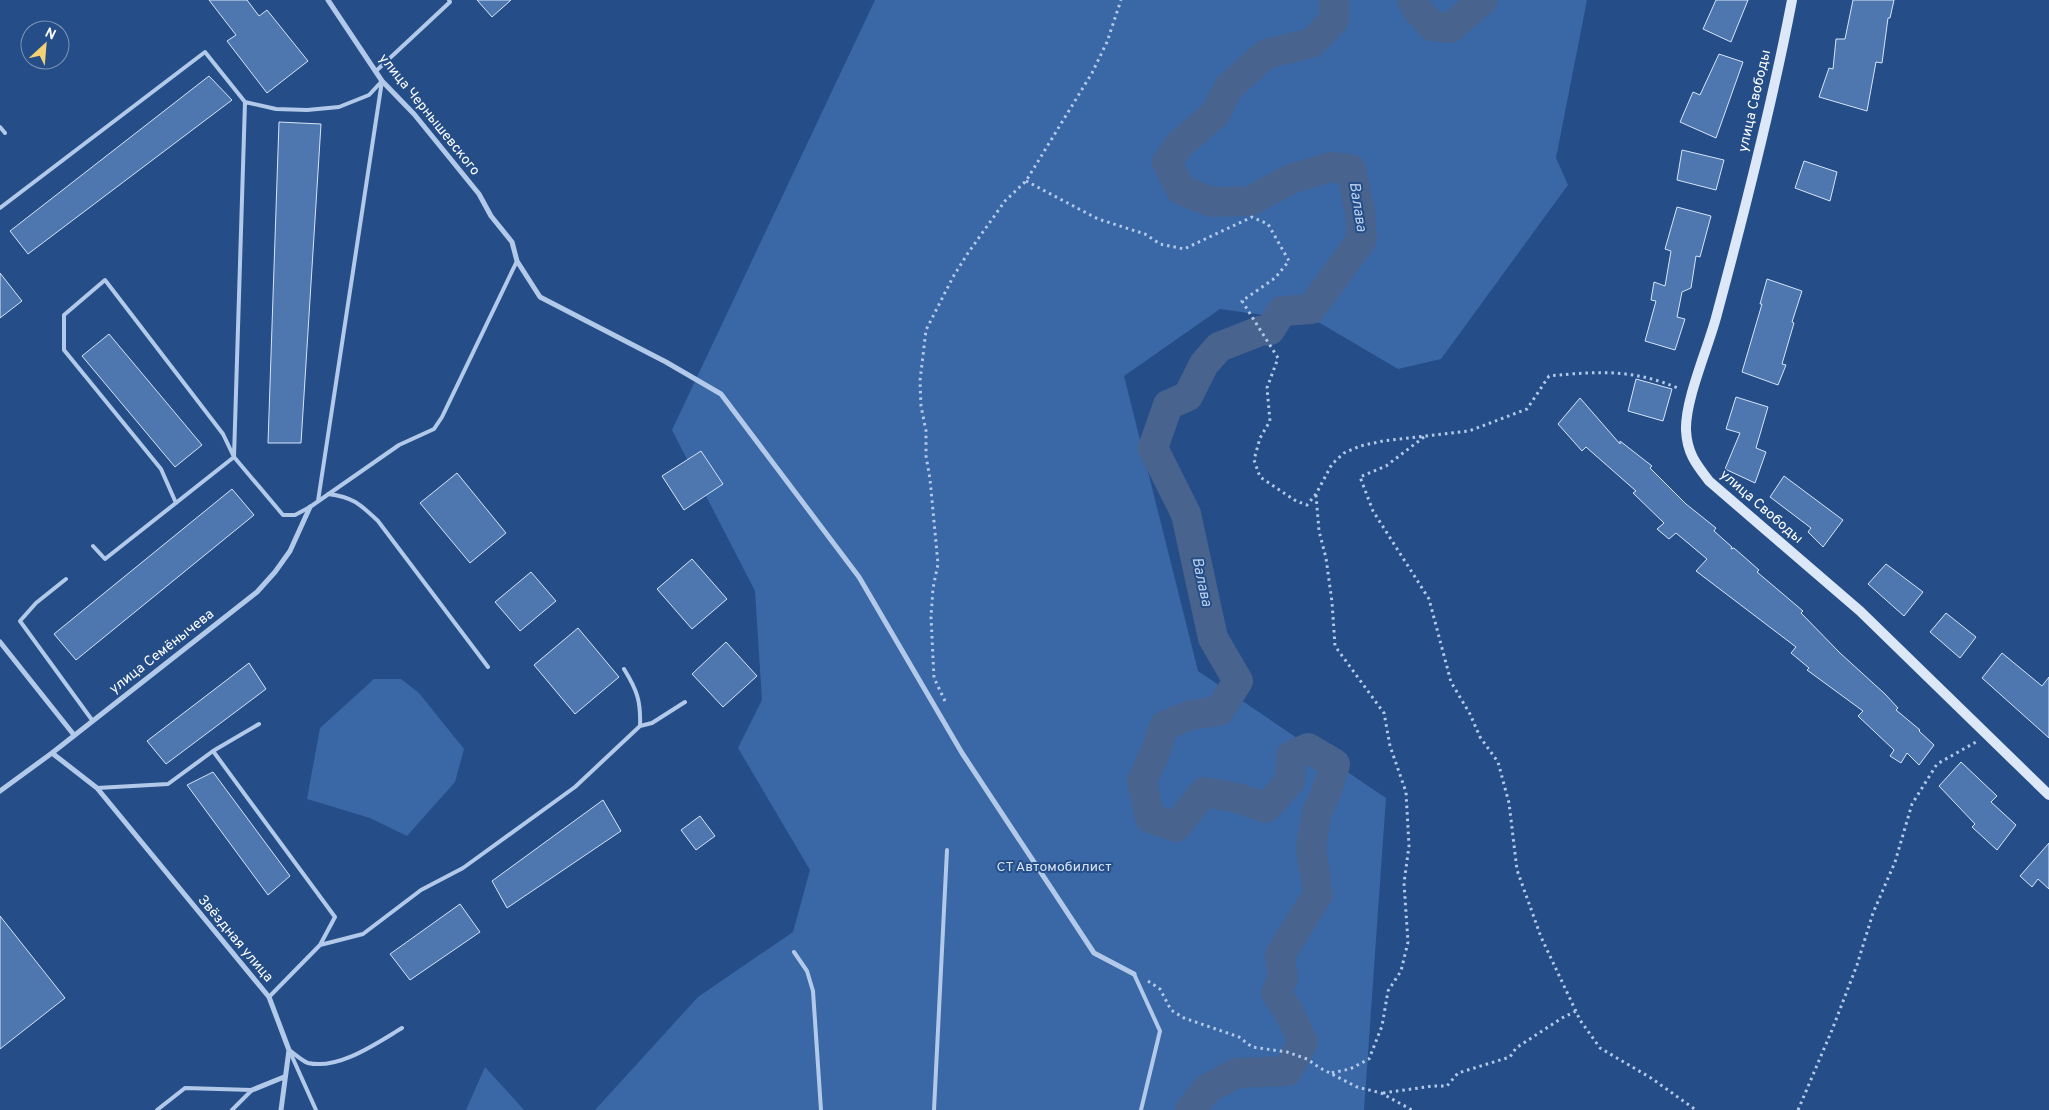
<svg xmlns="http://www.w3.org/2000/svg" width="2049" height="1110" viewBox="0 0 2049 1110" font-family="Overpass,sans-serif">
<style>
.green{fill:#3a67a5}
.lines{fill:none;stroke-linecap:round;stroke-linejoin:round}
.river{stroke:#48648e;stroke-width:30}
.building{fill:#4e77b0;stroke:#d6e4f7}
.path{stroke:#b2c9e9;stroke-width:3;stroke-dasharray:2.5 4;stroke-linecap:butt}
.lane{stroke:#b2c9e9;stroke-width:4}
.street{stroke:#b2c9e9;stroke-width:5}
.secondary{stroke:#dce7f8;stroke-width:10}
.labels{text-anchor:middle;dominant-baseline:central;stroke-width:4;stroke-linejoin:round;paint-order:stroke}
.street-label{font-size:14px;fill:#fff;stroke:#254e88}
.park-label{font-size:14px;fill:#d6e4f7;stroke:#254e88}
.water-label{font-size:15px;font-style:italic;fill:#bdd3f0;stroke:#254e88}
</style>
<rect width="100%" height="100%" fill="#254e88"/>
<path class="green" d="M875 0H1587L1556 158 1568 185 1441 359 1398 369 1320 323 1220 309 1124 376 1198 671 1386 798 1364 1110H595L698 997 793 932 810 870 738 748 762 700 755 591 672 430Z
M374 679H401L419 693 464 749 455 782 407 836 370 818 307 799 320 728Z
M485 1067 524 1110H466Z"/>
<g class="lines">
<path class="river" d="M1412 0 1417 9 1432 26 1450 28 1483 0
M1190 1110 1207 1089 1237 1073 1287 1071 1303 1042 1289 1012 1276 993 1283 979 1280 955 1318 894 1311 848 1317 812 1326 793 1335 764 1308 748 1291 756 1290 781 1266 808 1238 798 1204 792 1176 827 1150 818 1142 781 1155 753 1164 726 1190 715 1219 711 1238 681 1213 638 1186 514 1153 448 1168 405 1188 396 1204 364 1219 347 1260 331 1270 330 1282 311 1311 309 1362 239 1360 211 1351 169 1330 167 1291 179 1250 201 1212 202 1181 190 1167 162 1180 144 1215 114 1229 87 1266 54 1312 43 1334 20V0"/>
</g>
<path class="building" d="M209 0H247L259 16 267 10 308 61 267 93 227 41 236 35Z
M477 0H511L492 17Z
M1716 0H1748L1731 42 1703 29Z
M1853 0H1894L1890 18H1888L1882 63 1876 62 1867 111 1819 97 1829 68 1833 69 1836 39H1845Z
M1719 54 1743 62 1716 138 1680 122 1693 92 1700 95Z
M209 76 232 100 28 254 10 231Z
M279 122 321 124 301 443H268Z
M1682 150 1724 160 1716 190 1677 180Z
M1804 161 1837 172 1830 201 1795 188Z
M1677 207 1711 216 1700 257 1696 256 1691 288 1682 292 1677 317 1685 319 1675 350 1645 341 1656 301 1651 300 1654 282 1665 286 1671 251 1665 249Z
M0 273 22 301 0 318Z
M1767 279 1802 291 1792 322 1794 323 1782 364 1786 365 1778 385 1742 372 1762 304H1760Z
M109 334 202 445 175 467 82 356Z
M1636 379 1672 389 1663 421 1628 411Z
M1736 397 1768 407 1756 448 1766 452 1755 483 1725 469 1740 433 1726 429Z
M1580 398 1620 444V441L1652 466 1650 468 1686 504 1716 528 1714 531 1732 547 1731 549 1734 548 1759 570 1757 572 1803 611 1801 613 1840 653 1885 694 1898 708 1896 710 1920 730 1919 731 1934 745 1919 765 1907 753 1901 763 1890 756 1894 750 1858 716 1863 711 1807 670 1809 668 1791 653 1796 647 1696 571 1707 559 1676 533 1669 539 1657 529 1664 523 1633 493 1636 491 1586 447 1582 451 1558 424Z
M701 451 723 484 684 510 662 476Z
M457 473 506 533 470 563 420 503Z
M1784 476 1843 520 1823 547 1808 532 1811 528 1770 497Z
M232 489 254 515 76 660 54 634Z
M692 559 727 599 692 629 657 589Z
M1886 564 1923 592 1904 616 1868 584Z
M531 572 556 601 520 631 495 602Z
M1946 613 1976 637 1960 658 1930 632Z
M578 628 619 677 575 714 534 665Z
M726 642 757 676 723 707 692 674Z
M2002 653 2042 686 2049 677V738L1982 678Z
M249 663 266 689 166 764 147 741Z
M1961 762 1997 796 1991 802 2016 825 1997 850 1972 827 1975 824 1939 786Z
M213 772 290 876 268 895 187 785Z
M603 800 621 831 507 908 492 881Z
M700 816 715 836 696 850 681 830Z
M2049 843V889L2038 879 2032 887 2020 876Z
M460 904 480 932 410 980 390 954Z
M0 916 65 998 0 1049Z"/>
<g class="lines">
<path class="path" d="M1026 181 1098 219 1145 234 1160 244 1184 249 1252 217 1268 224 1289 261 1275 278 1242 301 1278 358 1267 388 1270 421 1260 438 1254 460 1260 477 1296 501 1307 505 1316 494 1332 464 1344 453 1360 446 1383 441 1469 431 1527 409 1549 376C1599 371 1634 369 1680 389
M1424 437 1386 466 1360 477 1373 511 1429 599 1451 682 1470 714 1480 737 1498 762 1509 803 1517 870 1541 937 1580 1020 1600 1048 1651 1078 1696 1110
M1316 495 1319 531 1326 558 1332 602 1335 646 1384 713 1390 746 1406 792 1409 846 1404 883 1408 942 1401 971 1388 991 1382 1026 1369 1059 1350 1069 1331 1073
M945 701 934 678 931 617 933 588 938 564 930 479 926 456V431L921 406 920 381 926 330 953 277 968 253 1005 201 1026 181 1092 73 1107 42 1121 0
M1148 981 1160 989 1171 1010 1184 1018 1239 1037 1252 1047 1287 1052 1307 1059 1320 1068 1357 1087 1381 1093 1412 1110
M1383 1093 1433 1086H1447L1458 1073 1510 1057 1516 1048 1562 1018 1576 1011
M1798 1110 1832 1030 1857 965 1873 913 1895 862 1912 804 1937 764 1976 742"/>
<path class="lane" d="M376 71 450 2 449 0
M0 127 5 133
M0 208 205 52 245 102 276 109 307 110 339 107 369 95 382 81
M328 494C353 497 360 504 378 521L488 667
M318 501 382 81
M176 503 161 469 64 350V315L105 280 223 434 234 457 283 515H295L310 507 399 445 434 429 442 417 517 261
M93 546 105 559 234 457 245 102
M66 579 36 603 20 621 92 720
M624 669C637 690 641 701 640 726
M640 726 652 723 685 702
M213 751 335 917 320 945
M97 788 168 784 213 751 259 724
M794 952 807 971 813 991 821 1110
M1134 974 1160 1031 1141 1110
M269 997 320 945 363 934 421 890 463 868 575 787 640 726
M289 1050C295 1054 302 1061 308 1063 339 1070 377 1043 402 1028
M290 1052 316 1110
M157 1110 185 1088 252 1090
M232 1110 252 1090
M934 1110 947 850"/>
<path class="street" d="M328 0 382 81 414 114 479 194 491 216 512 242 517 261 540 297 666 362 721 394 859 577 962 753 1094 953 1134 974
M0 642 74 735
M52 753 97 788 269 997 289 1050 281 1110
M0 791 52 753 257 592 275 572 290 551 310 507
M252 1090 284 1077"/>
<path class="secondary" d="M1792 0C1772 105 1745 210 1717 314 1709 346 1685 399 1686 430 1687 453 1696 464 1709 481L1860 611 2049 795"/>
</g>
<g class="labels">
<g class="street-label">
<text transform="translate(1755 101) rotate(-77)">улица Свободы</text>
<text transform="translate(429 115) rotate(51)">улица Чернышевского</text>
<text transform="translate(1761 507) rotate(41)">улица Свободы</text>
<text transform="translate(162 652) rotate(-38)">улица Семёнычева</text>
<text transform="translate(235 939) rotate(50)">Звёздная улица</text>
</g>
<g class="park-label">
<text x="1054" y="867">СТ Автомобилист</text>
</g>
<g class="water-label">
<text transform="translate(1357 207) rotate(81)">Валава</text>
<text transform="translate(1201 582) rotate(78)">Валава</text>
</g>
</g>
<g transform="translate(45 45) rotate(26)"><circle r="24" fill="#254e88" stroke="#7c95b8"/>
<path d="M0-4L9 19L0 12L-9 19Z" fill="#f3d276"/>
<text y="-8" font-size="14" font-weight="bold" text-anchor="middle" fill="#ffffff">N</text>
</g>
</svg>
